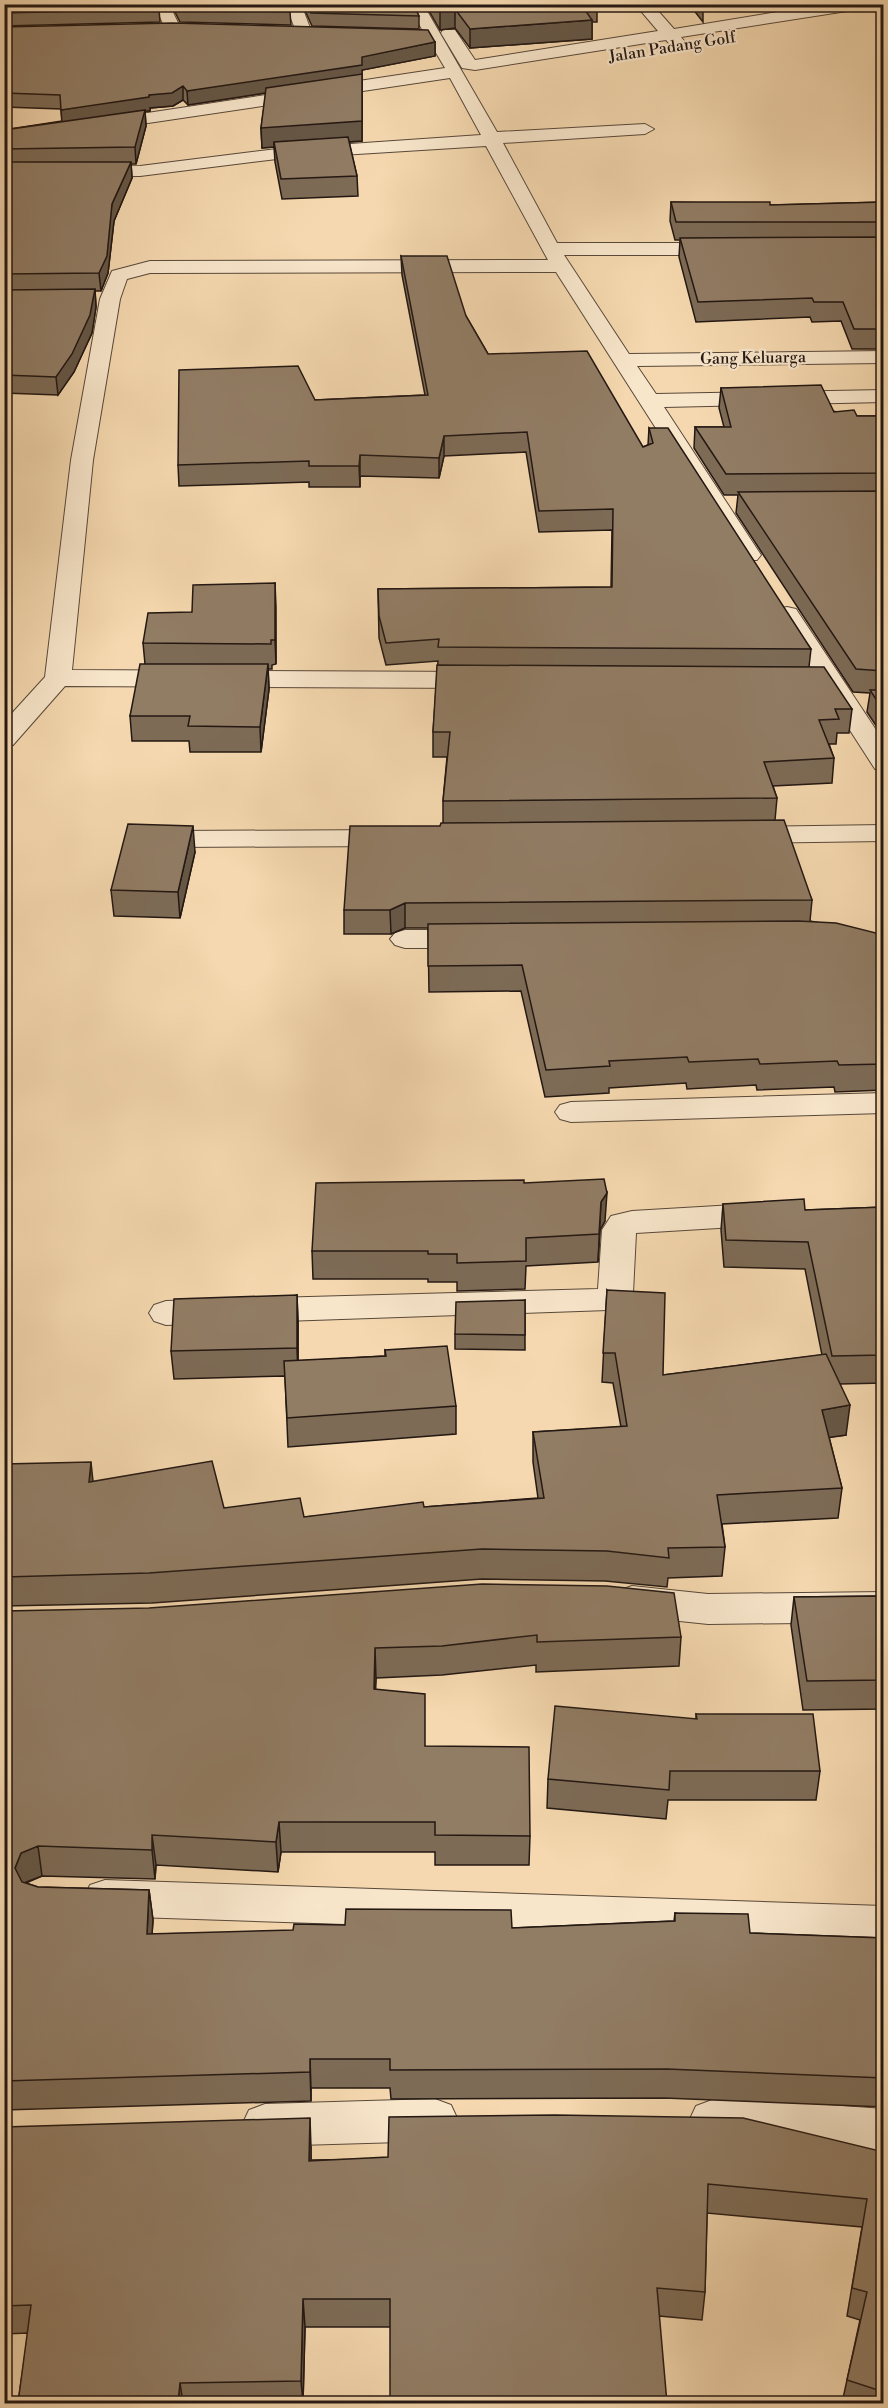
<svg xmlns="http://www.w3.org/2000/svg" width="888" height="2408" viewBox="0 0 888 2408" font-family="'Libre Bodoni',serif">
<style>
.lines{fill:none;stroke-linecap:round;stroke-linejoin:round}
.minor-casing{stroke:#58483a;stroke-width:2}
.minor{fill:#f8e6cb;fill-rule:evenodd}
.wall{fill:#7d6b56;stroke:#241813;stroke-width:1.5}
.shaded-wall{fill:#665746;stroke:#241813;stroke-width:1.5}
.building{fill:#917c64;stroke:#241813;stroke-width:1.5}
.labels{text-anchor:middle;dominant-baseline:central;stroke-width:4.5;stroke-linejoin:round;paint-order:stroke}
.far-street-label{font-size:16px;fill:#241813;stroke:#f8e6cb}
</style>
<rect width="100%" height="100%" fill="#f5d8af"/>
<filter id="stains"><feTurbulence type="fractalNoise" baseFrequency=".00333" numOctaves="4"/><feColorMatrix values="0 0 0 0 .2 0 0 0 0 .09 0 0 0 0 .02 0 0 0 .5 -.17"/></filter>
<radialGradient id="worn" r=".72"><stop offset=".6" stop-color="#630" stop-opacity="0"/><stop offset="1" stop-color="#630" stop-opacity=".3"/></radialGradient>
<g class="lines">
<defs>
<path id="minor" d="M149 4 170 6 181 29 179 32H167L157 11Z
M285 4H301L312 33 310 36H298Z
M407 4H423L497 132 645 124 654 129 645 134 503 143 557 243H723L733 249 723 255H564L629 354 884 351V363L637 366 656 394 884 390V402L664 407 761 555 757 560H741L737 555 556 272 150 273 127 279 120 299 93 460 72 670 482 672 491 675 495 680 491 685 482 688 65 686 13 745 4 747V722L45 677 71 460 100 299 112 271 150 261 548 260 486 146 277 159 140 176 4 177V167L140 166 277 149 481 135 450 78 101 130 92 125 101 120 445 68Z
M635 4H652L674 29 827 4H868L860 9 681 37 688 46 680 51 674 49 666 40 475 70 462 68 441 33 443 30H455L475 60 658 31Z
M787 607 796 609 884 742V771L875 769 775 614 778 609Z
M884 825V841L745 843 735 841 731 835 735 829 745 827Z
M393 830 403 832 407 838 403 844 393 846 173 847 163 845 159 839 163 833 173 831Z
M405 930H473L483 933 488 939 483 945 473 948H405L395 945 390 939 395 933Z
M884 1093V1113L571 1122 560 1119 555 1112 560 1105 571 1102Z
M768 1203 780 1206 785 1214 780 1222 768 1225 636 1233 633 1293 620 1307 608 1310 166 1325 154 1321 149 1313 154 1305 166 1301 598 1289 602 1230 611 1216 632 1211Z
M632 1586 708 1594 884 1592V1622L708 1624 632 1616 618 1611 613 1601 618 1591Z
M105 1880 884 1906V1942L105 1916 90 1911 84 1898 90 1885Z
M435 2099 451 2105 458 2120 451 2135 435 2141 265 2146 249 2140 242 2125 249 2110 265 2104Z
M712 2100H760L884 2109V2151L760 2142H712L696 2136 689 2121 696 2106Z"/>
</defs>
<use href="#minor" class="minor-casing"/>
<use href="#minor" class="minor"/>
</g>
<path class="wall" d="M4 4 159 9 160 22 4 26Z
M171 4H288L290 12 291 25 180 22Z
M302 4H413L419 16V29L312 26Z
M425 4H597V22H592V39L470 48 455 28 440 30Z
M689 4H703V22Z
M4 27 435 42V56L362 70V141L349 142 357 176 358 196 282 199 275 162 274 147 262 148 261 128 266 93 188 105 183 100 173 106 150 108V111H145L146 126 136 164H131L132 178 114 221 108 273 101 291H95L96 307 92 333 74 372 58 395 4 393V130L62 121 61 109 4 107Z
M671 202 770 205 884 202V349H852L841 321 812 322 810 317 696 322 679 257 680 240H675L670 221Z
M401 256 466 316 488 354 643 447 648 445 649 428 811 649 809 667 852 709 849 733H837L836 744H829L834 758 832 783 773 786 777 798 775 820 812 900 810 921 884 935V1090L835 1092 834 1087 757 1090 756 1085 687 1089 686 1083 609 1088V1093L545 1097 521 991 429 992 428 928H405L391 934H344V910L440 826 443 823V801L447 757H433V732L438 661 386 665 379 638 378 589 611 587 612 530 539 532 526 452 444 456 439 478 360 476V487H309V482L179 486 178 465 315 400 425 395 402 275Z
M721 388 857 416H884V733H881L867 712 870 693 853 692 736 513 738 495H724L694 448 695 427H724L719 408Z
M275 583 276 664 272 665V669H268L269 689 261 752H190L189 741H132L130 716 145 664 143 643 192 612Z
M195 852 180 918 114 916 111 890Z
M524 1183 605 1221 600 1230 598 1262 526 1266 525 1289 457 1291V1282H428V1279H313L312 1251Z
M723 1204 805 1210 884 1207V1383L840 1384 846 1435 829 1437 842 1488 838 1518 722 1524 725 1547 722 1576 668 1578 667 1587 605 1581 482 1579 152 1603 4 1606V1464L224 1508 304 1517 424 1507 538 1498 533 1462V1432L621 1427 613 1383 602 1382 607 1290 663 1375 822 1355 805 1269 724 1267 721 1230Z
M297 1295 298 1323V1361L385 1356V1350L456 1406V1434L288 1447 285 1376 174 1379 171 1351Z
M525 1300V1350L455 1349V1334Z
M884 1596V1709L803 1710 791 1625 794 1597Z
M4 1611 681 1637 679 1666 536 1672V1665L442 1675 376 1678 375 1689 425 1746 530 1836 529 1865H435V1852H281L278 1872 156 1865 155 1879 42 1876 26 1883 38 1887 149 1890 153 1920 152 1934 512 1928 674 1921 675 1913 750 1933 884 1938V2107L664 2098 391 2099 390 2088H311V2101L4 2110Z
M696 1714 820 1771 816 1800H668L666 1819 547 1808 548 1779 696 1719Z
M4 2127 311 2147V2160L884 2152V2403H842L860 2320 847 2316 862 2227 707 2213 705 2292 702 2320 659 2316 390 2327H305L303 2403H18L28 2333 4 2334Z"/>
<path class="shaded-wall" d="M455 9V28L440 30V11Z
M592 20V39L470 48V29Z
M435 42V56L362 70V141L275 147 274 142V147L262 148 261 128 362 78 188 105 187 91Z
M183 86V100L173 106 150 108V111H145L146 126 136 164 135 147 62 124 61 110 149 95Z
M131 162 132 178 114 221 108 273 101 291 99 273 112 204Z
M95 289 96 307 92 333 74 372 58 395 56 377Z
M444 436V456L439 478V458Z
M360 455V487L359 466Z
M275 583 276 607V664L275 640Z
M268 664 269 689 261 752 260 727Z
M193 826 195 852 180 918 178 892Z
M405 903V928L391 934 390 910Z
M607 1193 605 1221 600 1230 598 1262 601 1202Z
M297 1295 298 1323V1376L297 1348Z
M850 1405 846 1435 819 1439 822 1410Z
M91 1462 94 1491 89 1482Z
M375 1648 376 1678 375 1719 374 1689Z
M279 1822 281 1852 278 1872 276 1842Z
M152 1835 156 1865 155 1879 152 1850Z
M38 1846 42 1876 26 1882 20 1897 15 1868 21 1853Z
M149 1890 153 1920 150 1964 147 1934Z
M310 2059 311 2088V2101L310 2072Z
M310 2118 311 2147V2189L309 2161Z
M303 2299 305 2327 303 2403 301 2381Z
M180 2383 183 2403H178Z"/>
<path class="building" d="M4 4H157L159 9 4 13Z
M177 4H288L290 12 180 9Z
M307 4H413L419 16 311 13Z
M437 4H581L592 20 470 29 455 9 440 11Z
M172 23 428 30 435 42 362 57V65L187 91 183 86 172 93 149 95V97L61 110 60 95 4 93V27Z
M362 74V121L261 128 266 88Z
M145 110 135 147 4 149V130Z
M348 137 357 176 281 179 274 142Z
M4 162H131L112 204 107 256 99 273 4 274Z
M671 202H770V205L884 202V222H676Z
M884 237V329H854L843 302H814L812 298 698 302 680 238Z
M401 256H447L466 316 488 354 587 351 643 447 653 443 649 428H668L811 649 438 647 439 639 386 643 379 616 378 589 612 587 613 509 539 511 527 432 444 436 439 458 360 455 359 466H309V461L178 465 179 370 298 366 315 400 428 395Z
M95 289 90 315 72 354 56 377 4 375V290Z
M821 385 834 412 854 410 857 416H884V473L726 474 695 427H731L721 388Z
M884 491V671L856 669 738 492Z
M275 583V640H271V644L143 643 148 613 192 612 193 585Z
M140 664H268L260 727 188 726 190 716H130Z
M437 665 824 667 852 709H835L839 719 819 720 834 758 764 762 777 798 443 801 450 732H433Z
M870 690H884V710H883Z
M784 820 812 900 405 903 390 910H344L350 826H440L441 823Z
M128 824 193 826 178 892 111 890Z
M798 921 836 923 884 935V1064L839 1065 837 1061 760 1064 758 1059 689 1062 687 1057 609 1061 610 1066 546 1070 522 965 428 966V924Z
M604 1179 607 1193 601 1202 599 1234 526 1238V1261L457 1263V1254H428V1251H312L316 1183 524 1180V1183Z
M804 1199 805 1210 884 1207V1355L832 1356 808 1242 726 1240 723 1204Z
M607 1290 665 1293 663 1375 826 1354 850 1405 822 1410 842 1488 717 1495 725 1547 668 1548 669 1558 607 1551 482 1549 149 1573 4 1577V1464L91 1462 89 1482 212 1461 224 1508 300 1498 304 1517 423 1502 424 1507 544 1498 533 1432 627 1426 615 1353H603Z
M297 1295V1348L171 1351 174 1299Z
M525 1300V1335L455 1334 456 1302Z
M447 1346 456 1406 287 1418 284 1361 386 1356 385 1350Z
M482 1584 607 1586 674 1593 681 1637 537 1642V1635L442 1646 375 1648 374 1689 425 1694V1746L529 1747 530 1836 435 1835V1822H279L276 1842 152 1835V1850L38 1846 21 1853 15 1868 22 1882 38 1887 149 1890 147 1934 293 1930 294 1924 345 1925 346 1909 511 1910 512 1928 675 1921V1913L748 1914 750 1933 884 1938V2078L667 2069 390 2070V2059H310V2072L4 2081V1611L149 1608Z
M884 1596V1680L807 1681 794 1597Z
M555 1706 697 1719 696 1714H813L820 1771H670L669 1790 548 1779Z
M555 2115 743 2118 884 2152V2392L847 2380 867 2292 852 2288 867 2199 708 2184 705 2292 657 2288 667 2403H390V2299H303L301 2381 180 2383 178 2403H18L31 2305 4 2306V2127L310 2118 309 2161 388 2157 389 2117Z"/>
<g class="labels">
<g class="far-street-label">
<text transform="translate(672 47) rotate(-9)">Jalan Padang Golf</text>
<text transform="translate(753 358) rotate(-1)">Gang Keluarga</text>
</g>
</g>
<rect width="888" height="2408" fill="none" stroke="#f5d8af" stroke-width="24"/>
<rect x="6" y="6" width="876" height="2396" fill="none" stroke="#241813" stroke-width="3"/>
<rect x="12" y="12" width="864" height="2384" fill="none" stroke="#241813" stroke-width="1.5"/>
<rect width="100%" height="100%" filter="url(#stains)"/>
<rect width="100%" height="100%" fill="url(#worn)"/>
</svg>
